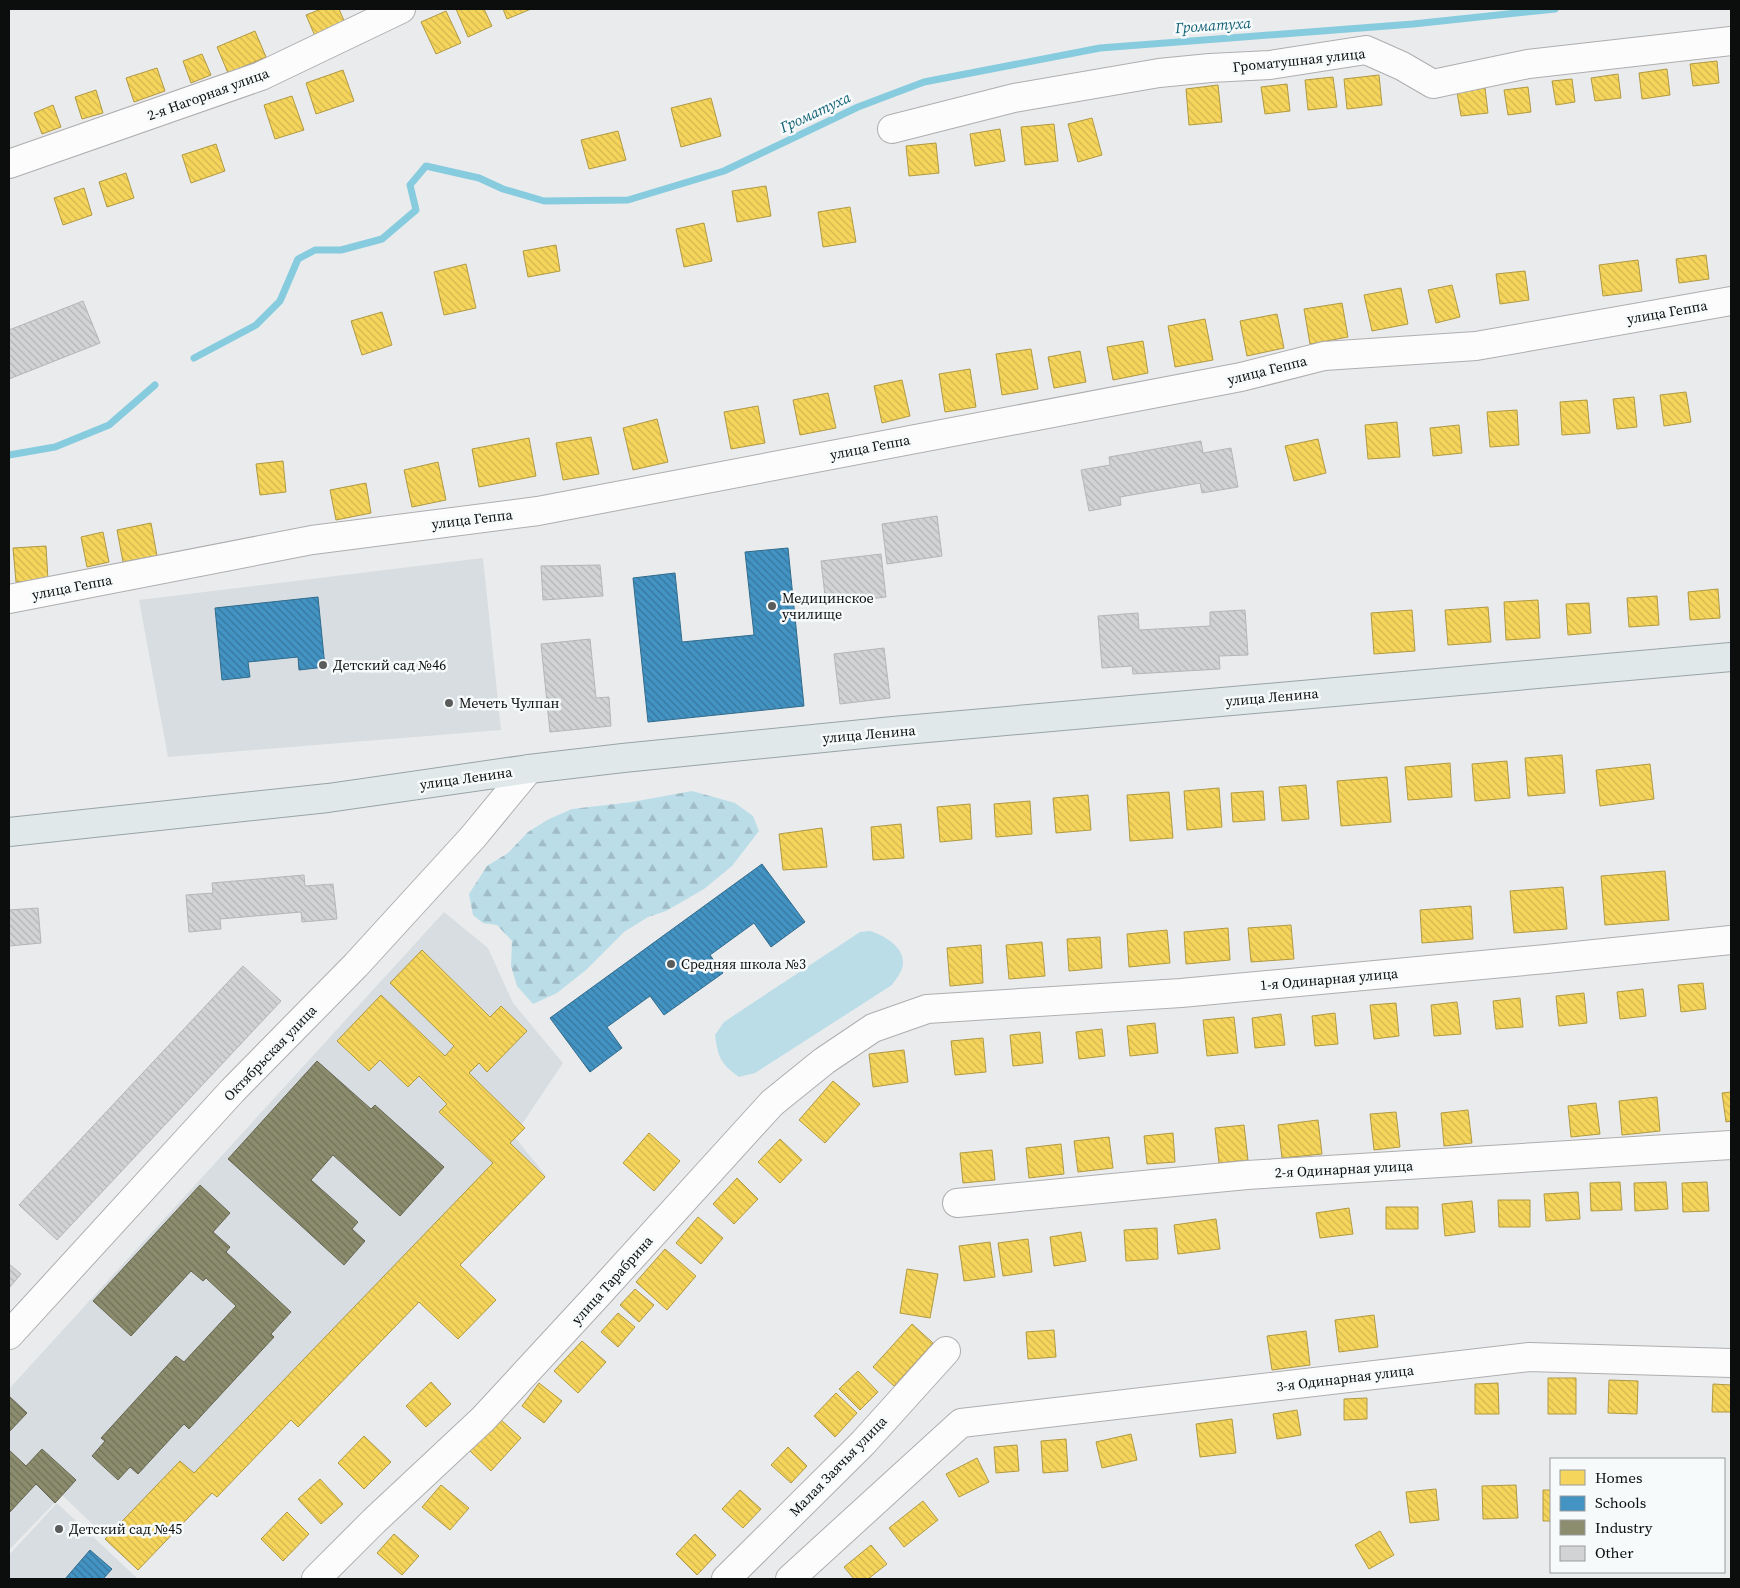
<svg xmlns="http://www.w3.org/2000/svg" width="1740" height="1588" viewBox="0 0 1740 1588" font-family="'Source Serif 4',serif">
<style>
.built{fill:#d7dde0}
.forest{fill:url(#forest-firs)}
.green{fill:#bbdde8}
.homes{fill:url(#homes-back-hatch);stroke:#b09944}
.schools{fill:url(#schools-back-hatch);stroke:#326b8c}
.industry{fill:url(#industry-back-hatch);stroke:#666651}
.lines{fill:none;stroke-linecap:round;stroke-linejoin:round}
.stream{stroke:#87cbde;stroke-width:7}
.building{fill:url(#building-back-hatch);stroke:#b5b6b7}
.minor-casing{stroke:#aeaeb0;stroke-width:30}
.major-casing{stroke:#98a4a7;stroke-width:30}
.minor{stroke:#fcfcfc;stroke-width:28}
.major{stroke:#e1e8e9;stroke-width:28}
.poi-dot{fill:#5a5b5b;stroke:#f6fafb;stroke-width:2}
.labels{text-anchor:middle;dominant-baseline:central;stroke-width:5;stroke-linejoin:round;paint-order:stroke}
.street-label{font-size:14px;fill:#0c0d0d;stroke:#f6fafb}
.poi-label{font-size:14px;fill:#0c0d0d;stroke:#f6fafb;text-anchor:start}
.water-label{font-size:15px;font-style:italic;fill:#136275;stroke:#f6fafb}
</style>
<defs>
<pattern id="forest-firs" width="22" height="20" patternUnits="userSpaceOnUse" patternTransform="scale(1.25)"><rect width="22" height="20" fill="#bbdde8"/><path d="M5 1l3.5 6h-7zM16 11l3.5 6h-7z" fill="#a0bcc6"/></pattern>
<pattern id="homes-back-hatch" width="6" height="6" patternUnits="userSpaceOnUse" patternTransform="scale(1.25)"><rect width="6" height="6" fill="#f6d55c"/><path d="M-1 5l2 2M0 0l6 6M5-1l2 2" fill="none" stroke="#d2b64f"/></pattern>
<pattern id="schools-back-hatch" width="6" height="6" patternUnits="userSpaceOnUse" patternTransform="scale(1.25)"><rect width="6" height="6" fill="#4393c3"/><path d="M-1 5l2 2M0 0l6 6M5-1l2 2" fill="none" stroke="#36769d"/></pattern>
<pattern id="industry-back-hatch" width="6" height="6" patternUnits="userSpaceOnUse" patternTransform="scale(1.25)"><rect width="6" height="6" fill="#8c8c6e"/><path d="M-1 5l2 2M0 0l6 6M5-1l2 2" fill="none" stroke="#717159"/></pattern>
<pattern id="building-back-hatch" width="6" height="6" patternUnits="userSpaceOnUse" patternTransform="scale(1.25)"><rect width="6" height="6" fill="#d2d3d4"/><path d="M-1 5l2 2M0 0l6 6M5-1l2 2" fill="none" stroke="#b3b4b5"/></pattern>
</defs>
<rect width="100%" height="100%" fill="#eaebec"/>
<path class="built" d="M483 558 501 730 168 757 139 600Z
M444 912 488 948 513 1003 563 1063 514 1136 546 1176 297 1425 289 1418 138 1568 62 1495 9 1550V1389Z
M57 1503 138 1579H9V1555Z"/>
<path class="forest" d="M692 791 735 803 753 816 759 831 732 866 704 889 666 911 648 917 624 932 586 970 557 993 533 1004 517 986 511 966 512 941 497 925 483 923 473 915 469 894 487 866 508 853 528 832 549 819 572 809 632 802Z"/>
<path class="green" d="M870 931C886 936 910 950 901 971 899 976 895 980 892 985L755 1073 739 1077C720 1063 718 1057 715 1035L724 1022 860 932Z"/>
<path class="homes" d="M321 9H339L345 23 315 36 306 15Z
M456 9H484L492 26 468 37Z
M503 9H531L507 19Z
M446 11 461 43 436 54 421 22Z
M255 31 266 57 228 73 217 47Z
M202 54 211 75 191 83 183 61Z
M1717 61 1719 83 1693 86 1690 64Z
M157 68 165 91 134 102 126 78Z
M1667 69 1670 95 1642 99 1639 73Z
M343 70 354 101 316 114 306 83Z
M1618 74 1621 98 1595 101 1591 78Z
M1379 75 1382 105 1347 109 1344 79Z
M1333 77 1337 107 1308 110 1305 80Z
M1572 79 1575 102 1556 105 1552 81Z
M1287 84 1290 111 1265 114 1261 87Z
M1218 85 1222 122 1189 125 1186 89Z
M1528 87 1531 112 1508 115 1504 90Z
M1485 88 1488 113 1461 116 1457 92Z
M96 90 103 113 82 119 75 97Z
M292 96 304 130 275 139 264 105Z
M711 98 721 136 681 147 671 108Z
M53 105 61 127 42 134 34 113Z
M1092 118 1102 155 1078 162 1068 124Z
M1054 124 1058 161 1025 165 1021 127Z
M1000 129 1005 161 975 166 970 134Z
M618 131 626 160 589 169 581 140Z
M936 143 939 173 909 176 906 146Z
M216 144 225 171 191 183 182 155Z
M126 173 134 198 107 207 99 182Z
M766 186 771 216 737 222 732 191Z
M84 188 92 215 63 225 54 198Z
M850 207 856 242 823 247 818 212Z
M704 223 712 261 684 267 676 229Z
M556 245 560 271 528 277 523 251Z
M1706 255 1709 279 1679 283 1676 259Z
M1638 260 1642 291 1603 296 1599 265Z
M466 264 476 308 444 315 434 272Z
M1525 271 1529 300 1500 304 1496 274Z
M1452 285 1460 317 1436 323 1428 290Z
M1401 288 1408 324 1372 331 1364 295Z
M1342 303 1348 337 1310 344 1304 309Z
M382 312 392 345 362 355 351 321Z
M1277 314 1284 348 1247 356 1240 321Z
M1205 319 1213 360 1175 367 1168 326Z
M1143 341 1148 373 1113 380 1107 347Z
M1031 349 1038 389 1002 395 996 354Z
M1080 351 1086 382 1054 388 1048 357Z
M970 369 976 407 945 412 939 374Z
M902 380 910 416 882 423 874 386Z
M1686 392 1691 422 1664 426 1660 395Z
M828 393 836 428 800 435 793 400Z
M1634 397 1637 427 1617 429 1613 399Z
M1587 400 1590 433 1562 435 1560 402Z
M758 406 765 443 731 449 724 412Z
M1517 410 1519 445 1490 447 1487 412Z
M657 419 668 462 633 470 623 428Z
M1397 422 1400 457 1368 459 1365 425Z
M1459 425 1462 453 1433 456 1430 428Z
M591 437 599 474 563 480 556 443Z
M529 438 536 476 479 487 472 449Z
M1318 439 1326 473 1294 481 1285 446Z
M283 461 286 492 260 495 256 464Z
M438 462 446 500 412 507 404 470Z
M366 483 371 513 336 520 330 490Z
M151 523 157 556 123 562 117 530Z
M103 532 109 562 87 567 81 537Z
M46 546 48 580 16 582 13 548Z
M1718 589 1720 618 1690 620 1688 592Z
M1657 596 1659 625 1629 627 1627 598Z
M1538 600 1540 638 1506 640 1504 602Z
M1589 603 1591 633 1568 635 1566 604Z
M1488 607 1491 642 1448 645 1445 610Z
M1412 610 1415 651 1374 654 1371 613Z
M1562 755 1565 793 1528 796 1525 758Z
M1507 761 1510 798 1475 801 1472 764Z
M1450 763 1452 797 1408 800 1405 767Z
M1650 764 1654 799 1600 806 1596 770Z
M1387 777 1391 822 1341 826 1337 781Z
M1306 785 1309 819 1282 821 1279 787Z
M1219 788 1222 827 1187 830 1184 791Z
M1263 791 1265 820 1233 822 1231 793Z
M1169 792 1173 838 1130 841 1127 795Z
M1088 795 1091 830 1056 833 1053 798Z
M1030 801 1032 834 996 837 994 804Z
M970 804 972 839 940 842 937 807Z
M901 824 904 858 873 860 871 827Z
M822 828 827 867 783 870 779 834Z
M1665 871 1669 920 1605 925 1601 876Z
M1563 887 1567 929 1514 933 1510 891Z
M1471 906 1473 939 1422 943 1420 910Z
M1291 925 1294 959 1251 962 1248 928Z
M1228 928 1230 960 1186 964 1184 932Z
M1167 930 1170 963 1129 967 1127 934Z
M1100 937 1102 968 1069 971 1067 939Z
M1042 942 1045 976 1009 979 1006 945Z
M981 945 983 983 950 986 947 948Z
M422 950 490 1017 501 1006 527 1031 487 1072 479 1063 469 1073 525 1128 510 1143 545 1177 460 1265 496 1300 458 1339 419 1302 298 1427 291 1420 217 1497 212 1493 138 1570 105 1539 180 1461 194 1473 493 1163 439 1112 447 1104 419 1076 408 1087 380 1060 369 1071 337 1041 381 995 445 1056 454 1046 390 983Z
M1703 983 1706 1009 1681 1012 1678 985Z
M1643 989 1646 1016 1620 1019 1617 992Z
M1584 993 1587 1023 1559 1026 1556 996Z
M1520 998 1523 1027 1496 1029 1493 1001Z
M1457 1002 1461 1034 1434 1036 1431 1005Z
M1396 1003 1399 1036 1374 1039 1370 1005Z
M1335 1013 1338 1044 1315 1046 1312 1016Z
M1281 1014 1285 1045 1255 1048 1252 1018Z
M1234 1017 1238 1053 1207 1056 1203 1020Z
M1155 1023 1158 1053 1130 1056 1127 1026Z
M1102 1029 1105 1056 1079 1059 1076 1032Z
M1040 1032 1043 1063 1013 1066 1010 1035Z
M983 1038 986 1072 955 1075 951 1041Z
M904 1050 908 1082 873 1087 869 1054Z
M833 1081 860 1104 825 1143 799 1120Z
M1731 1092V1121L1726 1122 1722 1093Z
M1657 1097 1660 1131 1622 1135 1619 1101Z
M1596 1103 1600 1134 1571 1137 1568 1106Z
M1468 1110 1472 1143 1444 1146 1441 1113Z
M1396 1112 1400 1147 1374 1150 1370 1114Z
M1318 1120 1322 1154 1282 1158 1278 1125Z
M1244 1125 1248 1160 1219 1163 1215 1128Z
M649 1133 680 1161 654 1191 623 1163Z
M1173 1133 1175 1162 1147 1164 1144 1136Z
M1109 1137 1113 1168 1078 1172 1074 1141Z
M780 1139 802 1160 780 1183 758 1162Z
M1061 1144 1064 1174 1029 1178 1026 1148Z
M992 1150 995 1180 963 1183 960 1153Z
M737 1178 758 1199 734 1224 713 1204Z
M1620 1182 1622 1210 1591 1211 1590 1183Z
M1666 1182 1668 1209 1635 1211 1634 1183Z
M1707 1182 1709 1211 1683 1212 1682 1183Z
M1578 1192 1580 1219 1546 1221 1544 1194Z
M1498 1200H1530V1227H1499Z
M1472 1201 1475 1232 1445 1236 1442 1204Z
M1386 1207H1418V1229H1386Z
M1349 1208 1353 1234 1320 1238 1316 1213Z
M698 1217 723 1238 701 1264 676 1243Z
M1216 1219 1220 1249 1178 1254 1174 1225Z
M1157 1228 1158 1259 1126 1261 1124 1230Z
M1081 1232 1086 1261 1054 1266 1050 1237Z
M1028 1239 1032 1272 1003 1276 998 1243Z
M990 1242 995 1277 964 1281 959 1246Z
M665 1249 696 1276 667 1310 636 1282Z
M907 1269 938 1274 930 1318 900 1313Z
M635 1289 654 1305 639 1322 620 1305Z
M618 1313 635 1327 618 1347 601 1332Z
M1374 1315 1378 1347 1339 1352 1335 1320Z
M912 1324 933 1343 894 1386 873 1367Z
M1054 1330 1056 1357 1028 1359 1026 1332Z
M1306 1331 1310 1365 1272 1370 1267 1336Z
M582 1341 606 1362 578 1393 554 1371Z
M858 1371 878 1392 860 1410 839 1389Z
M1548 1378H1576V1414H1548Z
M1609 1380 1638 1381 1637 1414 1608 1413Z
M431 1382 451 1404 426 1427 406 1406Z
M539 1383 562 1401 544 1423 522 1406Z
M1498 1383 1499 1414H1475V1384Z
M1713 1384 1731 1385V1412H1712Z
M836 1393 857 1413 835 1437 814 1416Z
M1367 1398V1419L1344 1420V1399Z
M1297 1410 1301 1435 1277 1439 1273 1414Z
M500 1419 521 1438 491 1471 470 1451Z
M1232 1419 1236 1453 1200 1457 1196 1424Z
M1131 1434 1137 1460 1102 1468 1096 1442Z
M364 1436 391 1462 364 1489 338 1463Z
M1066 1439 1068 1471 1043 1473 1041 1441Z
M1017 1445 1019 1471 996 1473 994 1447Z
M788 1447 807 1466 791 1483 771 1465Z
M977 1458 989 1482 959 1497 946 1474Z
M320 1479 343 1504 321 1524 298 1499Z
M441 1485 469 1508 450 1530 422 1507Z
M1516 1485 1518 1518 1483 1519 1482 1486Z
M1436 1489 1439 1520 1410 1523 1406 1492Z
M740 1490 761 1509 743 1528 722 1509Z
M1543 1490H1551V1521H1543Z
M923 1501 938 1520 904 1547 889 1528Z
M287 1512 309 1534 283 1561 261 1539Z
M1380 1531 1394 1555 1369 1569 1355 1545Z
M394 1534 419 1556 402 1575 377 1553Z
M695 1534 716 1555 697 1575 676 1554Z
M871 1545 887 1564 868 1579H854L844 1567Z"/>
<path class="schools" d="M788 548 804 706 648 722 633 578 675 573 682 642 754 635 745 552Z
M318 597 325 667 299 670 298 657 248 662 250 677 222 680 215 608Z
M762 864 805 922 771 947 754 923 710 955 723 973 664 1015 650 996 607 1027 622 1048 590 1072 550 1018Z
M90 1550 112 1569 103 1579H65Z"/>
<path class="industry" d="M317 1061 371 1109 375 1105 444 1167 400 1216 333 1155 311 1180 358 1222 352 1229 365 1241 344 1265 228 1159Z
M200 1185 230 1213 213 1232 230 1247 226 1252 291 1312 271 1334 274 1337 189 1429 184 1424 138 1474 130 1467 118 1480 92 1456 105 1441 101 1438 176 1356 184 1362 236 1306 206 1278 203 1281 191 1271 131 1336 93 1301Z
M9 1396 27 1413 9 1432Z
M42 1449 76 1480 55 1503 36 1484 9 1513V1450L26 1466Z"/>
<g class="lines">
<path class="stream" d="M194 358 256 325 280 301 298 259 315 250H341L382 239 416 210 410 185 426 166 479 178 503 189 544 201 628 200 724 171 858 107 924 82 1100 48 1413 24 1555 9
M9 455 55 447 109 425 155 385"/>
</g>
<path class="building" d="M83 301 100 343 9 379V330Z
M1201 441 1203 453 1231 448 1238 487 1202 493 1200 483 1120 497 1121 505 1089 511 1081 470 1110 465 1109 457Z
M937 516 942 556 887 564 882 524Z
M881 554 886 597 826 604 821 561Z
M600 565 603 596 543 600 541 566Z
M1245 610 1248 655 1219 656 1220 669 1133 674 1132 666 1102 668 1098 616 1138 613 1139 630 1210 626V612Z
M590 639 596 698 609 697 611 726 550 732 541 644Z
M884 648 890 698 840 704 834 654Z
M304 875 305 886 333 884 337 919 302 922 301 912 220 919 221 929 189 932 186 895 213 893 212 883Z
M9 902V910L38 908 41 943 9 946Z
M243 966 281 1001 57 1240 19 1205Z
M9 1264 21 1274 9 1288Z"/>
<g class="lines">
<defs>
<path id="minor" d="M892 129 1014 98 1159 73 1210 68 1270 65 1366 50 1402 66 1433 84 1528 64 1731 41
M9 164 261 76 401 9
M9 599 312 540 538 511 1241 377 1324 356 1476 346 1731 301
M957 1203 1247 1175 1731 1145
M9 1335 233 1090 356 965 473 837 529 769
M316 1579 374 1521 483 1419 592 1301 772 1103 824 1061 873 1028 927 1009 1181 993 1546 959 1731 940
M726 1579 863 1443 946 1351
M790 1579 961 1423 1529 1357 1731 1363"/>
<path id="major" d="M9 832 328 798 529 769 623 758 893 731 1731 657"/>
</defs>
<use href="#minor" class="minor-casing"/>
<use href="#major" class="major-casing"/>
<use href="#minor" class="minor"/>
<use href="#major" class="major"/>
</g>
<g class="poi-dot">
<circle cx="772" cy="606" r="5"/>
<circle cx="323" cy="665" r="5"/>
<circle cx="449" cy="703" r="5"/>
<circle cx="671" cy="964" r="5"/>
<circle cx="59" cy="1529" r="5"/>
</g>
<g class="labels">
<g class="street-label">
<text transform="translate(1299 60) rotate(-6)">Громатушная улица</text>
<text transform="translate(208 94) rotate(-20)">2-я Нагорная улица</text>
<text transform="translate(1667 312) rotate(-10)">улица Геппа</text>
<text transform="translate(1267 370) rotate(-14)">улица Геппа</text>
<text transform="translate(870 447) rotate(-11)">улица Геппа</text>
<text transform="translate(472 519) rotate(-7)">улица Геппа</text>
<text transform="translate(72 587) rotate(-11)">улица Геппа</text>
<text transform="translate(1272 697) rotate(-5)">улица Ленина</text>
<text transform="translate(869 734) rotate(-5)">улица Ленина</text>
<text transform="translate(466 778) rotate(-8)">улица Ленина</text>
<text transform="translate(1329 979) rotate(-5)">1-я Одинарная улица</text>
<text transform="translate(270 1053) rotate(-46)">Октябрьская улица</text>
<text transform="translate(1344 1169) rotate(-3)">2-я Одинарная улица</text>
<text transform="translate(612 1280) rotate(-48)">улица Тарабрина</text>
<text transform="translate(1345 1378) rotate(-7)">3-я Одинарная улица</text>
<text transform="translate(838 1466) rotate(-46)">Малая Заячья улица</text>
</g>
<g class="poi-label">
<text x="782" y="598">Медицинское<tspan x="782" dy="16">училище</tspan></text>
<text x="333" y="665">Детский сад №46</text>
<text x="459" y="703">Мечеть Чулпан</text>
<text x="681" y="964">Средняя школа №3</text>
<text x="69" y="1529">Детский сад №45</text>
</g>
<g class="water-label">
<text transform="translate(1213 25) rotate(-4)">Громатуха</text>
<text transform="translate(815 112) rotate(-25)">Громатуха</text>
</g>
</g>
<rect width="1740" height="1588" fill="none" stroke="#0c0d0d" stroke-width="20"/>
<rect x="1550" y="1458" width="175" height="115" fill="#f6fafb" stroke="#989b9c"/>
<rect x="1560" y="1470" width="25" height="15" fill="#f6d55c" stroke="#989b9c"/>
<text x="1595" y="1483" font-size="15" fill="#0c0d0d">Homes</text>
<rect x="1560" y="1496" width="25" height="15" fill="#4393c3" stroke="#989b9c"/>
<text x="1595" y="1508" font-size="15" fill="#0c0d0d">Schools</text>
<rect x="1560" y="1520" width="25" height="15" fill="#8c8c6e" stroke="#989b9c"/>
<text x="1595" y="1533" font-size="15" fill="#0c0d0d">Industry</text>
<rect x="1560" y="1546" width="25" height="15" fill="#d2d3d4" stroke="#989b9c"/>
<text x="1595" y="1558" font-size="15" fill="#0c0d0d">Other</text>
</svg>
